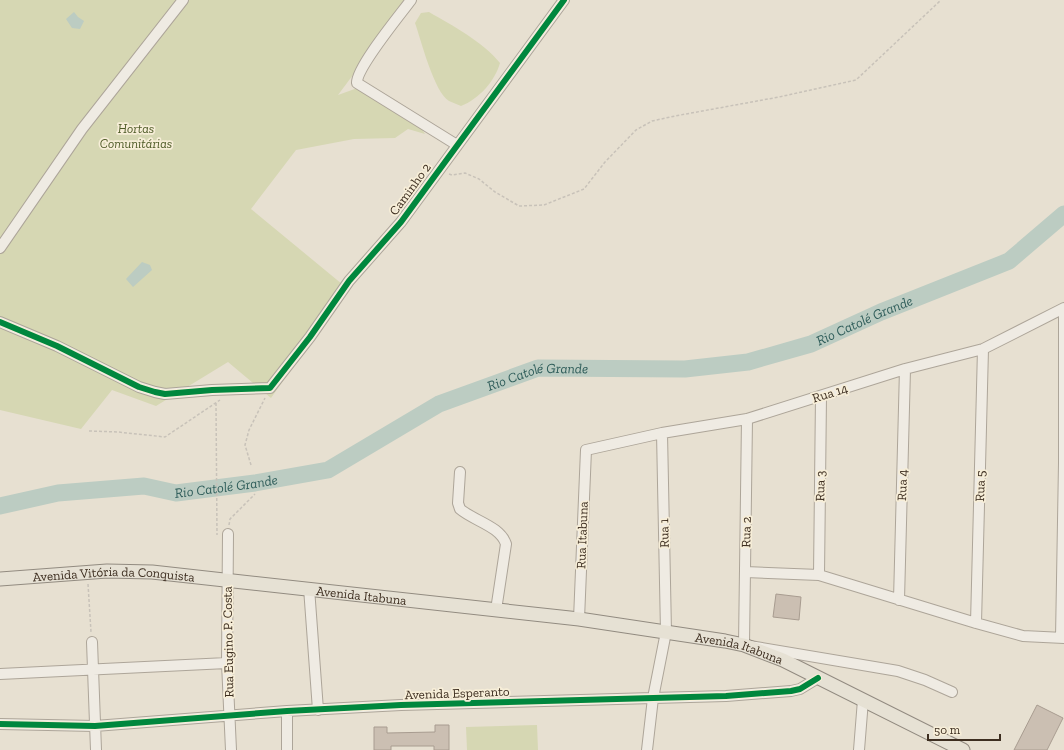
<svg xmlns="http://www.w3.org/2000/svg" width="1064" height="750" viewBox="0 0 1064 750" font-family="'Zilla Slab',serif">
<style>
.green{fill:#d6d7b3}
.water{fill:#bcccc2}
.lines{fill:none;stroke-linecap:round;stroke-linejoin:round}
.river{stroke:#bcccc2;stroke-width:17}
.building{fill:#cbbfb2;stroke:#a89c90}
.minor-casing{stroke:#ada599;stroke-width:12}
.major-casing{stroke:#928b80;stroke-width:15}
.path{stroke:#c8c2b9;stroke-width:1.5;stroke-dasharray:3 2;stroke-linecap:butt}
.minor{stroke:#efebe3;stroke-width:10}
.major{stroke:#e6e1d4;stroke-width:13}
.cycleway-casing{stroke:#f7eed8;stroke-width:8}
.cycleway{stroke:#00873e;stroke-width:6}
.labels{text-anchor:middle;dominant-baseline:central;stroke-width:3.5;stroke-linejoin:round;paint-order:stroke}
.park-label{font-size:13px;font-style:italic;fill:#4d5a26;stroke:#f7eed8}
.street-label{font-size:13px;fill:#3d2e20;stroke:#f7eed8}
.water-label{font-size:14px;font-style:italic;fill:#2f5d5a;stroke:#f7eed8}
</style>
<rect width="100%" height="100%" fill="#e7e0d1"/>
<path class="green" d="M0 0H409L338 95 363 86 394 99 414 116 425 134 408 129 395 138 354 139 296 150 251 209 348 289 271 398 228 362 156 406 112 390 81 429 0 410Z
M429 12C453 26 482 41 500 63 495 81 479 99 461 106 457 104 453 103 449 101 434 92 421 40 415 23L421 13Z
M537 725 538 750H467L466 727Z"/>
<path class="water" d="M74 12 78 17 84 21 80 29 72 28 66 19Z
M142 262 150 265 152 270 133 287 126 279Z"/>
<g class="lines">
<path class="river" id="s1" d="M0 506 58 493 144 486 176 493 255 483 328 470 439 404 538 368 685 369 748 362 811 344 881 312 1009 261 1064 214"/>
</g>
<path class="building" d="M776 594 801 597 799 620 773 617Z
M1037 705 1063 718 1047 750H1014Z
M435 725H449V750H434V746H391V750H374V727H387V733L435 732Z"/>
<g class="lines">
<defs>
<path id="minor" d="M411 0C400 15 356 68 357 83L457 145
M0 248 82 129 183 0
M0 322 57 346 139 387 155 392 165 394 212 390 270 388 310 337 349 281 401 222 564 0
M747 419 744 645 898 671 925 680 952 692
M460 472 458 503 460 509C474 521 500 526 506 544L496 610
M228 534 227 663 231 750
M745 572 819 575 976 623 1023 636 1064 638
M819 575 821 396
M309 588 318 710
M899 600 905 369
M579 619 586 450 662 433 747 419 905 369 983 349 1064 308
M976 623 983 349
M1061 638 1064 463V308
M92 642 96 750
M0 674 227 663
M0 724 95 726 287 711 401 705 726 696 791 691 800 689 818 678
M287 750V711
M647 750 653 698 666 632 662 433
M859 750 863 700"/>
<g id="major">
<path id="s2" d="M0 579 107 571 152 572 579 619 725 641 744 645 783 660 963 750"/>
</g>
</defs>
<use href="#minor" class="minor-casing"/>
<use href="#major" class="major-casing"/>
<path class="path" d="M449 174 452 175 465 173 479 179 495 192 519 206 544 205 584 189 605 162 636 130 652 121 675 116 779 97 856 80 941 0
M216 403 217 535
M89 431 118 432 165 437 220 400
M251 465 245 445 249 430 265 398
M229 525 230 519 255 494
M88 584 91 632"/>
<use href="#minor" class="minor"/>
<use href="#major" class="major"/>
<defs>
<path id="cycleway" d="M0 322 57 346 139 387 155 392 165 394 212 390 270 388 310 337 349 281 401 222 564 0
M0 724 95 726 287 711 401 705 726 696 791 691 800 689 818 678"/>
</defs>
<use href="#cycleway" class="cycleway-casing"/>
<use href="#cycleway" class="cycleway"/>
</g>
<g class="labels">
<g class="park-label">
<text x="136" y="128">Hortas<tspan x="136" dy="15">Comunitárias</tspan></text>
</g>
<g class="street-label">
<text transform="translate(410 189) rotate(-54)">Caminho 2</text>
<text transform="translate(830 393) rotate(-17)">Rua 14</text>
<text transform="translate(902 485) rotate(-88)">Rua 4</text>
<text transform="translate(820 486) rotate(-89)">Rua 3</text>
<text transform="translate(980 486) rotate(-88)">Rua 5</text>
<text transform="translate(746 532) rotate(-89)">Rua 2</text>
<text transform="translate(664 533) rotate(-91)">Rua 1</text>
<text transform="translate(582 535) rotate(-88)">Rua Itabuna</text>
<text stroke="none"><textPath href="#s2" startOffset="114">Avenida Vitória da Conquista</textPath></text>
<text stroke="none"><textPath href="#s2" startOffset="363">Avenida Itabuna</textPath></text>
<text transform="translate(228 642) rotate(-91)">Rua Eugino P. Costa</text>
<text stroke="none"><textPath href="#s2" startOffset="745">Avenida Itabuna</textPath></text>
<text transform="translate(457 693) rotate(-2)">Avenida Esperanto</text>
</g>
<g class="water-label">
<text stroke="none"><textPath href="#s1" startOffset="901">Rio Catolé Grande</textPath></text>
<text stroke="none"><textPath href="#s1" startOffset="565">Rio Catolé Grande</textPath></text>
<text stroke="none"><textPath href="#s1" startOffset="229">Rio Catolé Grande</textPath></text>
</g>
</g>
<path d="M928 734v6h72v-6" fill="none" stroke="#3d2e20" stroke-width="2"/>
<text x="934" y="734" font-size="12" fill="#3d2e20" stroke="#f7eed8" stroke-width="3" paint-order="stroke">50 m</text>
</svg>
